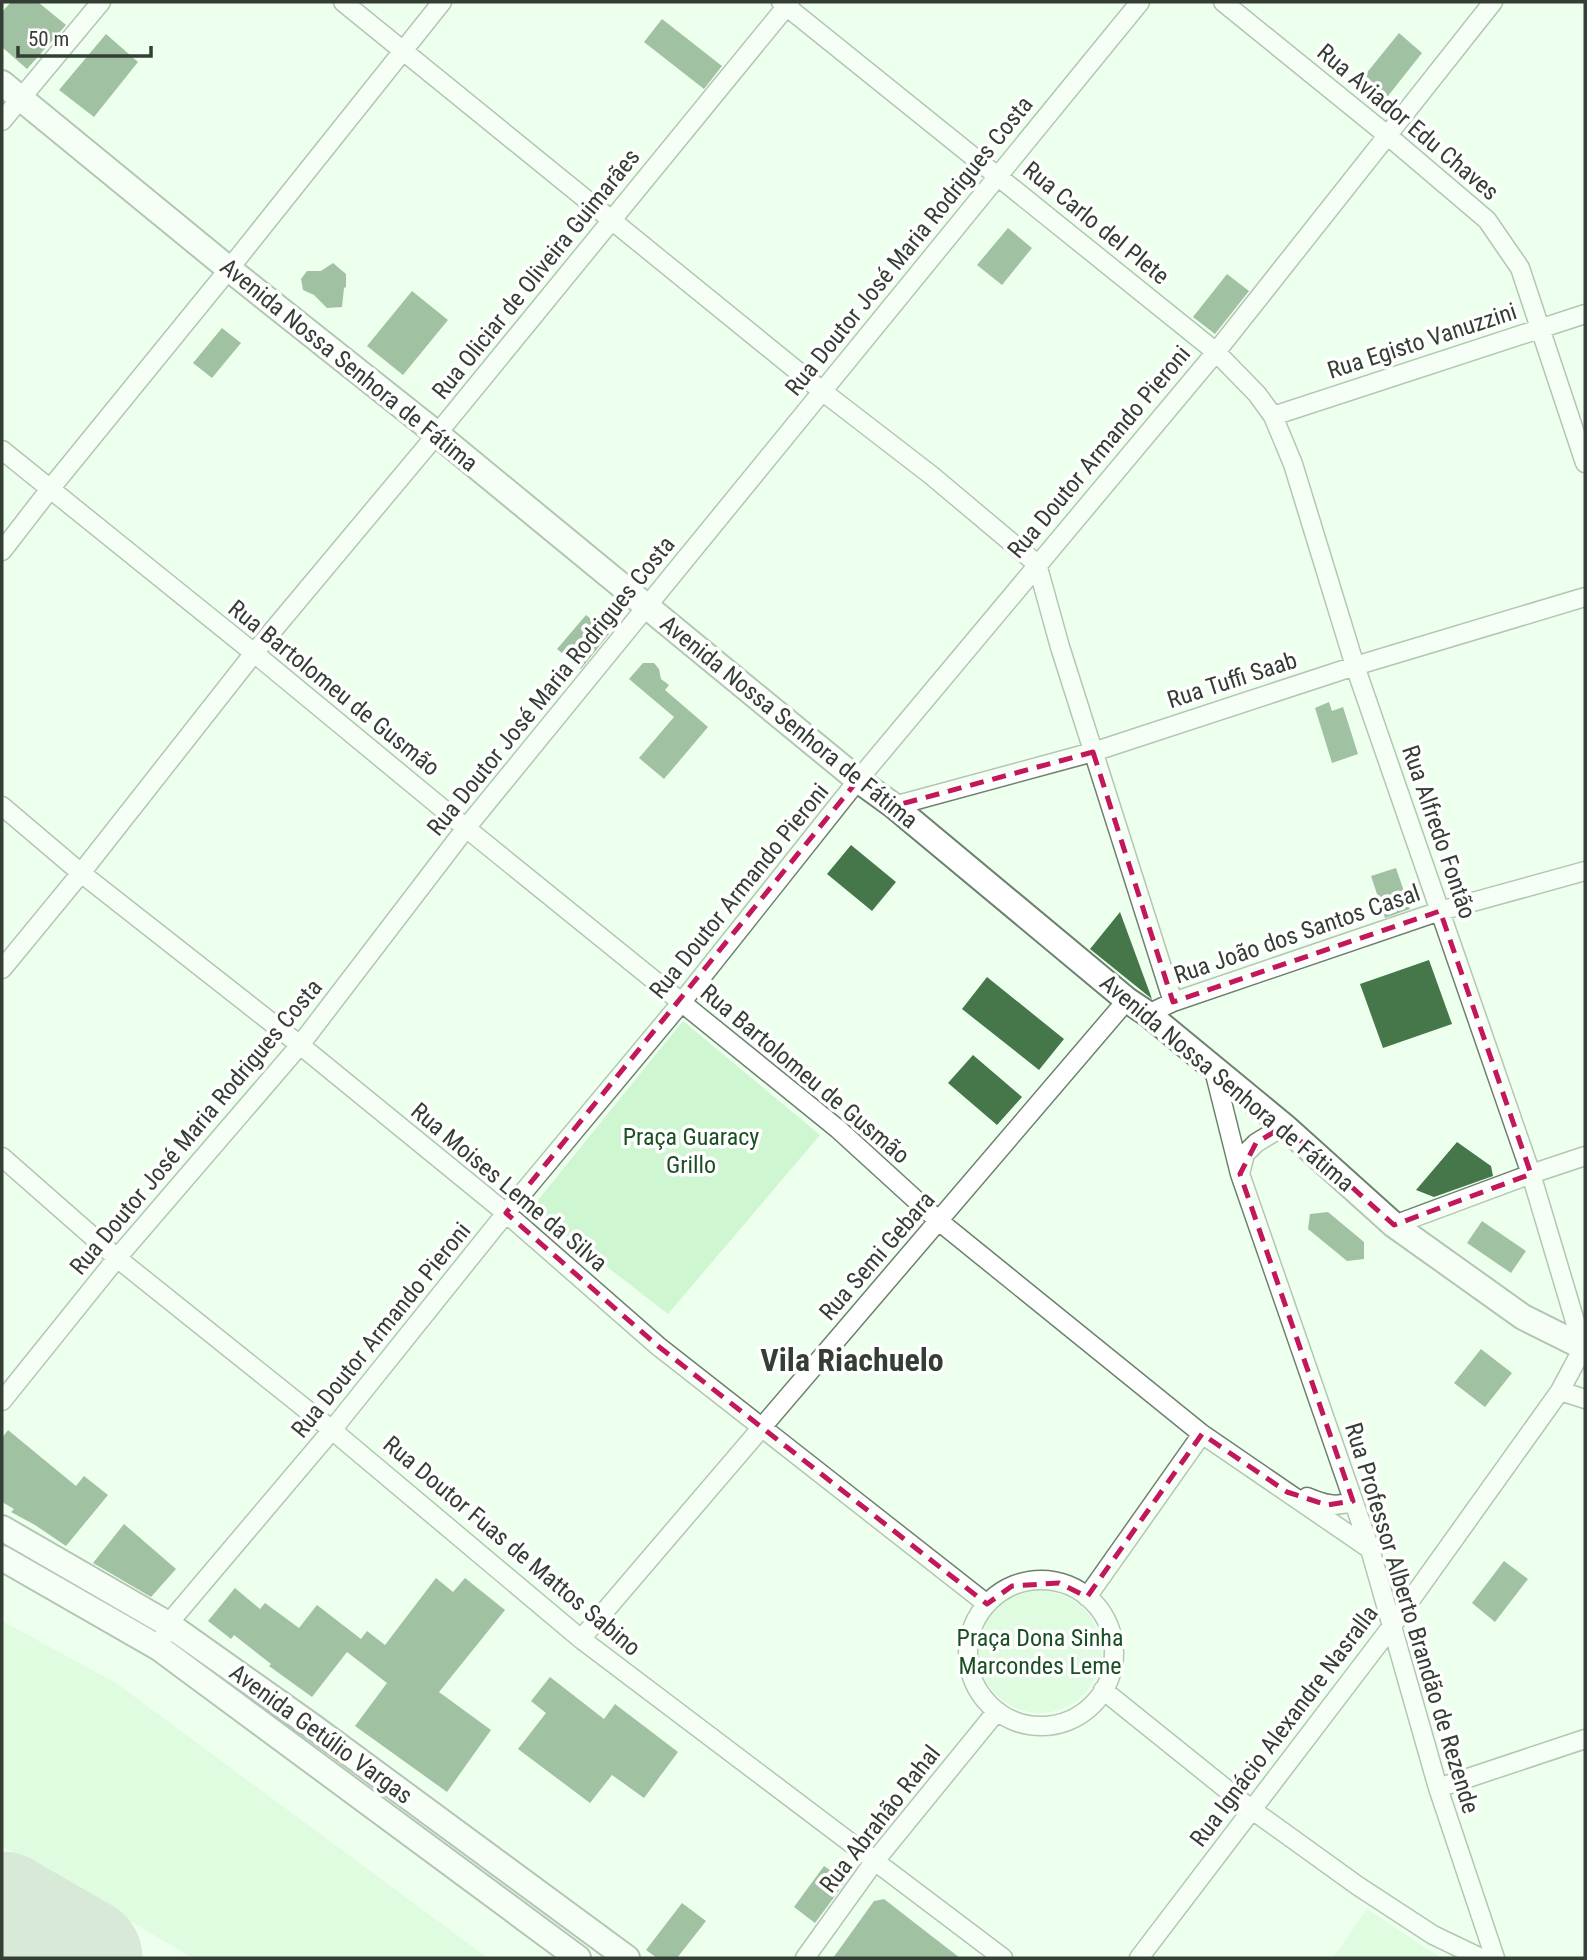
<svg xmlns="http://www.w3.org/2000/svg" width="1587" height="1960" viewBox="0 0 1587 1960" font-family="'Roboto Condensed',sans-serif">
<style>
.green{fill:#cef6d0}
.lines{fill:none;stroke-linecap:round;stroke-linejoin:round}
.runway{stroke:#becebe;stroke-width:121}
.building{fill:#46774b}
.street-casing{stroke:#6d826e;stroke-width:21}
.secondary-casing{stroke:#6d826e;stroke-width:28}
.street{stroke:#fff;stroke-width:18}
.secondary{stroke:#fff;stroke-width:24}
.marked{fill:none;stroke:#c2185b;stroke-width:5;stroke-dasharray:14 9;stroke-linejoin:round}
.labels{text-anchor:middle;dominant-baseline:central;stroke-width:7;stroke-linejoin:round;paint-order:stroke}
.street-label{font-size:24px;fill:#353e35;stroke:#fff}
.park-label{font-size:24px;fill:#194f22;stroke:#fff}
.district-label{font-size:32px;font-weight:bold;fill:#353e35;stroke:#fff}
</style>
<rect width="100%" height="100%" fill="#edffed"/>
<path class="green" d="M683 1021 820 1135 668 1314 540 1215 538 1200Z
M979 1652a61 61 0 1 1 122 0a61 61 0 1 1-122 0Z
M2 1621 116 1683 488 1958H193L2 1846Z
M1367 1909 1441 1958H1333Z"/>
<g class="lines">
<path class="runway" d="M2 1912 82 1958"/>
</g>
<path class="building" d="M11 2H38L66 25 27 69 2 47V12Z
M662 19 722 66 704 89 644 42Z
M1399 33 1422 53 1388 96H1379L1361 80Z
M106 34 138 62 94 117 59 90Z
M1008 228 1032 248 1002 285 977 265Z
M333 263 346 274V287L344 288 342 307 327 308 314 295 303 290 301 279 307 271H321Z
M1227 274 1249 291 1215 334 1193 317Z
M412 291 448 320 403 375 367 346Z
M222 328 241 343 212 378 193 363Z
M586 615 609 634 581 669 557 649Z
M643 663H654L659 669 661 679 669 685 665 690 708 727 664 779 639 758 674 717 629 679Z
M1329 702 1332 711 1343 707 1358 754 1332 763 1315 708Z
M851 845 896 882 872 911 827 874Z
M1396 868 1410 909 1385 918 1371 876Z
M1120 912 1152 999 1090 949Z
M1429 960 1452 1024 1383 1048 1360 984Z
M987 977 1064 1039 1039 1070 962 1009Z
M973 1055 1022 1097 997 1125 948 1083Z
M1457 1142 1491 1166 1493 1176 1434 1197 1416 1190Z
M1328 1212 1364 1242V1259L1347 1261 1308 1229 1310 1214Z
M1482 1221 1526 1251 1511 1273 1467 1243Z
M1481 1349 1512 1373 1485 1407 1454 1383Z
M8 1430 76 1486 84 1476 108 1495 66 1546 35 1525 11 1512 14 1509 2 1502V1438Z
M124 1524 176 1569 151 1597 93 1563Z
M1504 1561 1528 1579 1495 1622 1472 1603Z
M436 1578 453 1592 465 1578 505 1610 439 1692 491 1730 447 1792 355 1726 387 1683 347 1652 312 1697 269 1666 271 1664 234 1635 231 1639 208 1621 235 1588 260 1609 265 1603 299 1628 317 1605 361 1639 367 1631 385 1645Z
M550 1677 604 1719 615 1704 678 1752 644 1798 612 1775 590 1803 518 1749 546 1713 531 1701Z
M824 1866 846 1881 815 1923 794 1907Z
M884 1899 960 1958H833L874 1901Z
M682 1903 706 1921 677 1958H657L646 1950Z"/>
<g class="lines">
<defs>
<path id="street" d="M343 2 822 391 931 475 1037 564 1060 647 1173 1002
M781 2 1216 352 1257 394 1273 416 1293 464 1355 666 1531 1174 1583 1348 1560 1391 1392 1626 1139 1958
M1223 2 1387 135 1487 220 1520 268 1585 463
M2 121 101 2
M1273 416 1585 314
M2 450 254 653 466 828 838 1129 940 1222 1202 1434 1370 1549
M2 551 50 489 229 269 442 2
M2 806 81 873 300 1045 506 1213 658 1346 987 1604
M894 806 1093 752 1355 666 1585 597
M2 969 81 873 254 653 437 434 790 2
M1148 1014 1173 1002 1440 911 1585 871
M1214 1070 1240 1174 1245 1154 1256 1143 1284 1126
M2 1157 117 1258 332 1430 581 1639 1003 1958
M1240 1174 1370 1549 1438 1788 1495 1958
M1394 1225 1531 1174 1585 1156
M1560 1391 1585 1399
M2 1401 117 1258 300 1045 466 828 1140 2
M1307 1497C1324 1504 1336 1508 1353 1501
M968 1653a73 73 0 1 1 146 0a73 73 0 1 1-146 0Z
M1087 1597 1202 1434
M164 1636 168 1624 332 1430 506 1213 681 1003 858 780 1216 352 1493 2
M581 1639C762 1425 946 1214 1127 1000
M1103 1690 1251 1809 1358 1886 1433 1935 1481 1958
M1438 1788 1585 1739
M805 1958 874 1862 997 1711"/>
<path id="secondary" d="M2 83 229 269 437 434 858 780 894 806 1127 1000 1148 1014 1284 1126 1394 1225 1523 1317 1585 1348
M2 1528 168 1624 312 1726 627 1958
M2 1558 159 1648 578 1958"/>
</defs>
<use href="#street" class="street-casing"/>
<use href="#secondary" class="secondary-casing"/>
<use href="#street" class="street"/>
<use href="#secondary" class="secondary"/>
</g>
<path d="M0 0H1587V1960H0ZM1093 752 1173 1002 1440 911 1531 1174 1394 1225 1284 1126 1256 1143 1240 1174 1353 1501 1327 1505 1287 1492 1202 1434 1087 1597 1059 1583 1012 1586 987 1604 658 1346 506 1213 858 780 894 806Z" fill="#edffed" fill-opacity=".55" fill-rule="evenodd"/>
<path class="marked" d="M1093 752 1173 1002 1440 911 1531 1174 1394 1225 1284 1126 1256 1143 1240 1174 1353 1501 1327 1505 1287 1492 1202 1434 1087 1597 1059 1583 1012 1586 987 1604 658 1346 506 1213 858 780 894 806Z"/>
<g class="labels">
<g class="street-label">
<text transform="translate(1408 122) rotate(40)">Rua Aviador Edu Chaves</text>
<text transform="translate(1096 223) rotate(39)">Rua Carlo del Plete</text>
<text transform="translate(909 246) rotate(-51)">Rua Doutor José Maria Rodrigues Costa</text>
<text transform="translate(536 274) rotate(-51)">Rua Oliciar de Oliveira Guimarães</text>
<text transform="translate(1422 341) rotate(-18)">Rua Egisto Vanuzzini</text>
<text transform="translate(349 365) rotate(39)">Avenida Nossa Senhora de Fátima</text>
<text transform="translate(1099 452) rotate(-50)">Rua Doutor Armando Pieroni</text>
<text transform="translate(1232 680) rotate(-18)">Rua Tuffi Saab</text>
<text transform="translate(551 686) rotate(-51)">Rua Doutor José Maria Rodrigues Costa</text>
<text transform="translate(334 688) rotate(39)">Rua Bartolomeu de Gusmão</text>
<text transform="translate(789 722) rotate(39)">Avenida Nossa Senhora de Fátima</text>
<text transform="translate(1439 832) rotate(71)">Rua Alfredo Fontão</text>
<text transform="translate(739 891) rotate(-51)">Rua Doutor Armando Pieroni</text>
<text transform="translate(1297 934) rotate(-19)">Rua João dos Santos Casal</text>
<text transform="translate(805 1074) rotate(40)">Rua Bartolomeu de Gusmão</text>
<text transform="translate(1227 1083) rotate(40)">Avenida Nossa Senhora de Fátima</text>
<text transform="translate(196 1127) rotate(-50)">Rua Doutor José Maria Rodrigues Costa</text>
<text transform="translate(509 1187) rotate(40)">Rua Moises Leme da Silva</text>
<text transform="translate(877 1256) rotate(-49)">Rua Semi Gebara</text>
<text transform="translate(381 1330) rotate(-51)">Rua Doutor Armando Pieroni</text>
<text transform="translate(512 1546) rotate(40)">Rua Doutor Fuas de Mattos Sabino</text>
<text transform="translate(1412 1618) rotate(73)">Rua Professor Alberto Brandão de Rezende</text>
<text transform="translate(1284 1726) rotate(-53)">Rua Ignácio Alexandre Nasralla</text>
<text transform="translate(321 1734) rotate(36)">Avenida Getúlio Vargas</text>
<text transform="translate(880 1819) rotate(-52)">Rua Abrahão Rahal</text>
</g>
<g class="park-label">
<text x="691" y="1137">Praça Guaracy<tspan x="691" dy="28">Grillo</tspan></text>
<text x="1040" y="1638">Praça Dona Sinha<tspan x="1040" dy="28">Marcondes Leme</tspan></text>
</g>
<g class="district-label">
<text x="852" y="1360">Vila Riachuelo</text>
</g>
</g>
<rect width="1587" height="1960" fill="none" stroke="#353e35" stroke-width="7"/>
<path d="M18 46v10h133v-10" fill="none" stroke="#353e35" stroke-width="3.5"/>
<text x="28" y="46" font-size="21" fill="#353e35" stroke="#ffffff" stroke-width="5" paint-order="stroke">50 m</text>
</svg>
